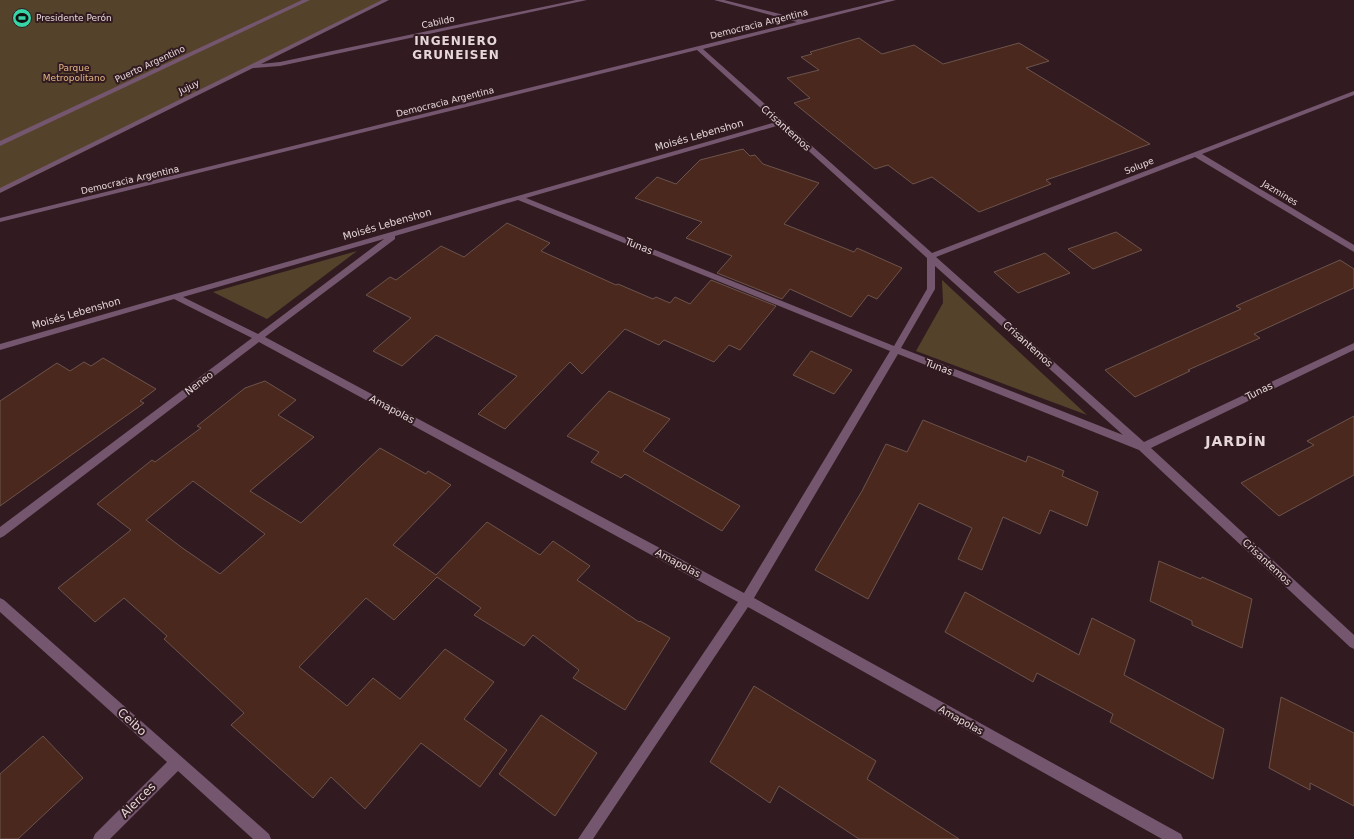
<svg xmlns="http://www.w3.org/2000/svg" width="1354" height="839" viewBox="0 0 1354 839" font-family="'DejaVu Sans',sans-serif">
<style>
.green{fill:#55422b}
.building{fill:#4b281d;stroke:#6c544c;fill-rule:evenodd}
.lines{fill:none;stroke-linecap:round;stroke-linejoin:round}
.minor{fill:#74566e;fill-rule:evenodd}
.labels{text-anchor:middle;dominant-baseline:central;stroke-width:4;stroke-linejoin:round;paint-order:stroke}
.far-poi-label{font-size:9px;fill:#e6d7da;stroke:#311b20;text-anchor:start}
.far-street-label{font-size:9px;fill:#e6d7da;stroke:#311b20}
.far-park-label{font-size:9px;fill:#e2b581;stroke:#311b20}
.street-label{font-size:10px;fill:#e6d7da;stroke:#311b20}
.far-district-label{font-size:12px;font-weight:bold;letter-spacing:1px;fill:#e6d7da;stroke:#311b20}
.near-street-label{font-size:12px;fill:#e6d7da;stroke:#311b20}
.district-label{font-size:14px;font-weight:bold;letter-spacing:1px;fill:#e6d7da;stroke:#311b20}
</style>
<rect width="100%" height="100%" fill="#311b20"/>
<path class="green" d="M0 0H386L0 191Z
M357 251 267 319 213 292Z
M942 280 1087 415 916 351 943 303Z"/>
<path class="building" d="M859 38 882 54 914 45 943 64 1019 43 1049 61 1026 68 1150 144 1046 180 1051 184 979 212 932 177 913 184 888 165 875 169 794 103 810 98 787 78 819 70 801 57 812 54 810 52Z
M743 149 750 156 755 155 763 164 819 183 784 224 854 252 857 248 902 268 877 299 868 295 851 317 790 289 782 299 717 273 732 256 686 238 702 222 635 198 657 177 676 184 700 160Z
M507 223 550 243 541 251 616 285 618 284 653 299 656 297 670 303 675 297 690 304 711 280 776 306 740 350 729 345 714 362 664 340 659 345 625 329 582 374 570 362 505 429 478 414 517 376 436 335 402 366 373 351 411 318 366 295 390 277 396 280 441 246 464 257Z
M1116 232 1142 250 1093 269 1068 249Z
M1045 253 1070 273 1018 293 994 272Z
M1340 260 1354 269V288L1254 334 1260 338 1188 370 1190 371 1135 397 1105 370 1241 309 1236 306Z
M811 351 852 370 834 394 793 375Z
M103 358 156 389 140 401 144 403 0 506V401L57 363 70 371 84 362 91 366Z
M265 381 296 400 278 415 314 437 250 491 301 523 380 448 426 474 428 471 451 485 393 545 436 575 487 522 540 555 553 541 590 566 577 580 639 622 640 621 670 638 625 710 573 678 579 670 533 635 524 646 474 615 481 608 437 577 394 620 366 598 299 667 347 706 373 678 400 699 445 649 494 682 464 719 507 750 480 787 421 743 365 809 331 777 313 798 231 725 244 713 164 639 167 636 124 598 95 622 58 588 131 530 97 504 152 460 155 462 201 428 197 426 245 388ZM193 481 265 534 220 574 181 547 146 520Z
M609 391 670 419 643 451 740 506 722 531 625 474 621 478 591 462 599 452 567 436Z
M1354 416V475L1279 516 1241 483 1314 445 1307 441Z
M923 420 1026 462 1028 456 1064 471 1062 476 1098 492 1087 526 1050 510 1040 534 1003 517 982 570 958 559 972 528 919 503 868 599 815 570 862 491 886 444 907 452Z
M1159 561 1201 579 1202 577 1252 599 1242 648 1192 625V621L1150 601Z
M965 592 1079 655 1092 618 1135 640 1124 675 1224 729 1213 779 1110 722 1113 714 1037 673 1033 682 945 632Z
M754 686 876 761 867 779 959 839H859L779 786 770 803 710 762Z
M1281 697 1354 733V806L1310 783V790L1269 768Z
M541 715 597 753 555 816 499 774Z
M43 736 83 778 18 839H0V774Z"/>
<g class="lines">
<path class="minor" d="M302 0H310L0 146V141Z
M382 0H389L261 64 280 62 576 0H587L280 66 253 68 0 193V188Z
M714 0H724L804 20 886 0H896L703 49 932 253 1354 91V95L1202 154 1354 245V252L1195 157 936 257 1144 442 1354 343V350L1151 448 1354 635V649L1350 647 1139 450 898 354 754 598 1181 834 1183 839H1162L748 607 593 839H578L738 602 259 342 4 536 0 538V527L252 338 174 299 0 350V344L776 122 697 50 0 222V218L797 22ZM780 125 927 258V289L894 346 526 198ZM518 200 890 351 744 593 265 337 395 239V236ZM384 239 258 334 183 297ZM935 266 1123 435 901 348 935 289Z
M0 598 4 600 269 834 271 839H253L178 771 110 839H93L95 834 167 762 0 612Z"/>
</g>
<defs>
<symbol id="stadium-disc" viewBox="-11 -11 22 22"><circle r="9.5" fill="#37d4a6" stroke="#311b20"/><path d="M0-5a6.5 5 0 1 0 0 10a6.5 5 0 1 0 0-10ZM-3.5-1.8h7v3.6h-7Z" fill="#111"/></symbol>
</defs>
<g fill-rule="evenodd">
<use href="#stadium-disc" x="11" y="7" width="22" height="22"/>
</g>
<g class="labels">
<g class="far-poi-label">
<text x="36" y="18">Presidente Perón</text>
</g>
<g class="far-street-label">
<text transform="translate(438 22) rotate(-12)">Cabildo</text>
<text transform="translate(759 24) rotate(-14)">Democracia Argentina</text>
<text transform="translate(150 64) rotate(-25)">Puerto Argentino</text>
<text transform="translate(189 87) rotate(-26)">Jujuy</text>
<text transform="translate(445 102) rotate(-14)">Democracia Argentina</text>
<text transform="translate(1139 166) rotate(-22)">Solupe</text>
<text transform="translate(130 180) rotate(-13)">Democracia Argentina</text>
<text transform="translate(1280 193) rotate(31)">Jazmines</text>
</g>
<g class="far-park-label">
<text x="74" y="68">Parque<tspan x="74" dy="10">Metropolitano</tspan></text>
</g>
<g class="street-label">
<text transform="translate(786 128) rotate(42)">Crisantemos</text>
<text transform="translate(699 135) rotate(-16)">Moisés Lebenshon</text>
<text transform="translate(387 224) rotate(-16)">Moisés Lebenshon</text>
<text transform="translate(639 246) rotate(22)">Tunas</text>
<text transform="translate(76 313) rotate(-16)">Moisés Lebenshon</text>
<text transform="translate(1028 344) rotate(42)">Crisantemos</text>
<text transform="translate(939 367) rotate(21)">Tunas</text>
<text transform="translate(199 383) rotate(-37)">Neneo</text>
<text transform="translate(1259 391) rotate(-26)">Tunas</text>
<text transform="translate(392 409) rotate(28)">Amapolas</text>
<text transform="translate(1267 562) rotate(43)">Crisantemos</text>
<text transform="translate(678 563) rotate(28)">Amapolas</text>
<text transform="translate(961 720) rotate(29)">Amapolas</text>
</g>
<g class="far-district-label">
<text x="456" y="41">INGENIERO<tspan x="456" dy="14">GRUNEISEN</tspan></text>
</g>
<g class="near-street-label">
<text transform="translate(132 722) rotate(42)">Ceibo</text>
<text transform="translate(138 800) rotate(-45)">Alerces</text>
</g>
<g class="district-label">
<text x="1236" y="441">JARDÍN</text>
</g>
</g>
</svg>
